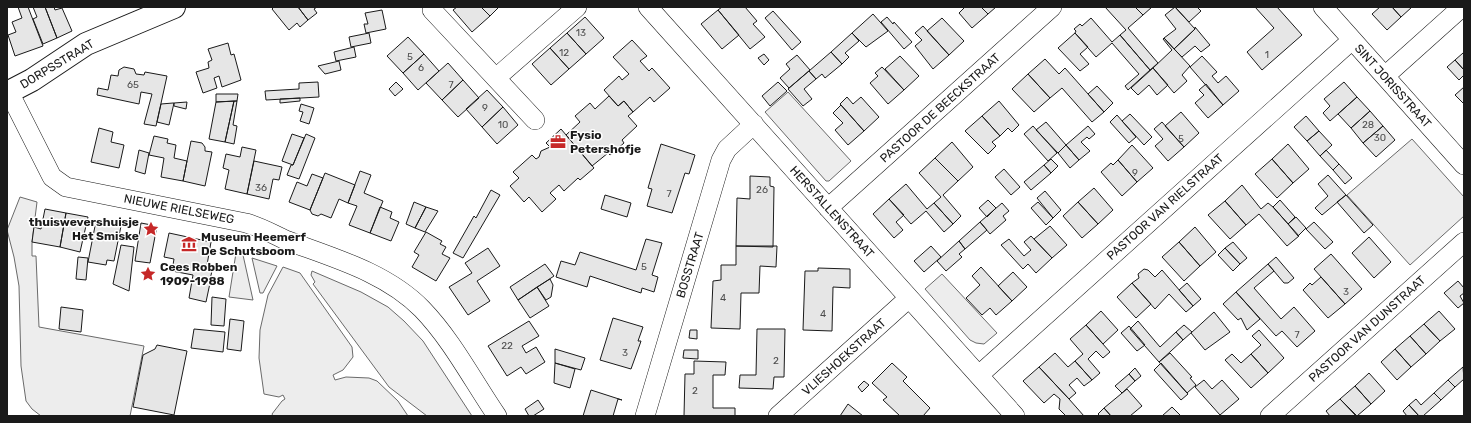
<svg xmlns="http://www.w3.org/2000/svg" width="1471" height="423" viewBox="0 0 1471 423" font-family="Rubik,sans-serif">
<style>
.built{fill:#ededed;stroke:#6a6a6a}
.building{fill:#e6e6e6;stroke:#1a1a1a}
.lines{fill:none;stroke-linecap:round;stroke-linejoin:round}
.minor-casing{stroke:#1a1a1a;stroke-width:20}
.tertiary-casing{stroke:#1a1a1a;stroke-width:24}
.minor{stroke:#fff;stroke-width:19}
.tertiary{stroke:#fff;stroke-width:22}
.labels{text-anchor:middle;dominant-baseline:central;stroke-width:3;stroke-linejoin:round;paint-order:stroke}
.number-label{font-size:10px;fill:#4d4d4d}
.street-label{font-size:12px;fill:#1a1a1a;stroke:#fff}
.poi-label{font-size:12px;font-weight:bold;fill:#1a1a1a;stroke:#fff;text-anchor:start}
</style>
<rect width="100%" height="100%" fill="#fff"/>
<path class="built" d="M788 92 851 161 829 181H826L765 112Z
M1412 139 1464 197V216L1410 265 1347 195Z
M20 197 37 202 32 242V256H36L39 327 144 346 130 416H41L32 409 26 401 21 366 19 286 14 257 7 230Z
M236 253 243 255 253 300 229 297Z
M252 258 277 266 263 293H260Z
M283 267 300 273 352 347 353 357 343 370 333 375 335 380 346 377 369 378 377 381 398 401 408 416H273L272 414 282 401 285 399 283 395 279 397 264 394 259 358 260 330 268 295Z
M312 271 361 292 388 307 404 321 423 341 472 416H427L389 387 313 284 315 282 311 275Z
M942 274 997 333 984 344 976 343 970 340 925 289Z"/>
<path class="building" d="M18 7H28L43 46 15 56 8 35 16 32 12 22 22 18Z
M33 7H45L57 38 43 44 33 19 37 17Z
M45 7H54L55 10 62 8 72 31 57 38Z
M274 7H298L308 20 300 27 297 23 289 30 272 9Z
M298 7H317L314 9 317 13 308 20Z
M457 7H481L490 16 472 32 453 10Z
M481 7H499L490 16Z
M722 7H745L757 21 753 24 765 37 750 49 718 10Z
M965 7H981L988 14 972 28 959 13Z
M981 7H996L988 14Z
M1105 7H1135L1143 15 1128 28 1158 63 1150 70 1120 35 1126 30Z
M1135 7H1152L1143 15Z
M1175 7 1195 29 1174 49 1164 38 1176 29 1165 15Z
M1175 7H1197L1201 11 1189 22Z
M1255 7H1277L1302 35 1262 70 1247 52 1274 28Z
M1380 7H1392L1401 17 1387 30 1372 14Z
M1392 7H1412L1401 17Z
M382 10 386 29 366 33 364 24H368L365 13Z
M718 10 739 35 722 49 701 24Z
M773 11 801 42 792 50 765 18Z
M873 14 888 31 866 47 852 33Z
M585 17 604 38 586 54 567 33Z
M887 17 893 24 894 22 912 42 904 49 881 22Z
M942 18 964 41 949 55 927 31Z
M1091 18 1112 42 1120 35 1150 70 1128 90 1125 86 1139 74 1112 43 1096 57 1075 33 1076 31 1074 29 1080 24 1082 26Z
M923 26 949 55 933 69 915 46 922 40 915 33Z
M1195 27 1210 45 1201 52 1195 46 1182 57 1174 49 1195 29Z
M369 33 371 43 351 47 349 37Z
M567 33 586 54 569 69 550 48Z
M852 33 859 41 845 53 849 57 842 64 831 52Z
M1075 33 1088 47 1080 54 1089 64 1080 71 1058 48Z
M408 37 424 54 403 73 387 56Z
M1164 38 1190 66 1182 75 1187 81 1174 93 1153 68 1172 50 1163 39Z
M632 40 647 56 640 61 649 71 652 68 670 88 654 102 650 97 633 112 624 101 618 106 604 90 619 76 622 80 629 74 613 57Z
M228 43 231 55 234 54 241 80 222 87 219 76 214 78 217 88 203 93 196 72 209 68 208 62 212 60 208 49Z
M354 47 356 57 336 61 334 52Z
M550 48 569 69 551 85 532 64Z
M831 52 842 64 825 78 822 74 816 79 809 71Z
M1463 53 1464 55V70L1455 60Z
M424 54 439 71 418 90 403 73Z
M764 54 769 60 764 65 758 58Z
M797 55 810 70 789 88 780 78 790 69 786 64Z
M900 56 919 76 904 90 885 69Z
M1202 56 1217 72 1212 76 1218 83 1226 76 1239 91 1223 105 1190 67Z
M1045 59 1059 74 1065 68 1104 112 1092 122 1062 88 1050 98 1028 74Z
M1455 60 1464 70V75L1459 80 1447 67Z
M339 61 341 70 325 74 318 66Z
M448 63 463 80 442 100 426 83Z
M124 67 134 69 136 74 144 75 145 72 167 76 156 126 144 124 152 94 141 92 139 104 97 95 98 88 108 90 111 75 118 76 119 70Z
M882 67 904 90 888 104 870 83 878 76 875 73Z
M1153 68 1168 85 1157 95 1149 85 1138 95 1131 88Z
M809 71 816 79 804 89 812 99 803 106 788 89Z
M1028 74 1050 98 1034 112 1012 89Z
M463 80 479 98 458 117 442 100Z
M318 82 319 97 266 100 265 91 299 89V83Z
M396 82 403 89 395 96 389 89Z
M778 82 787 91 770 106 762 96Z
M1344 82 1357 97 1330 121 1323 113 1330 106 1324 99Z
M1206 84 1223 105 1208 118 1195 103 1204 95 1199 90Z
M1097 86 1113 103 1104 112 1088 94Z
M1464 87V104L1455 95Z
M487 90 503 107 482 127 466 109Z
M216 94H238L237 101 216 102Z
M609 96 618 106 624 101 633 112 628 116 637 126 622 140 624 143 610 155 608 153 592 166 566 135 580 122 575 116 590 103 595 109Z
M847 97 853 104 861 97 879 117 864 131 840 104Z
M1357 97 1370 111 1351 128 1338 114Z
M300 98V101L280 103V99Z
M234 101 225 142 209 139 216 102Z
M234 101H237L233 125 237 126 234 144 225 142Z
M999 101 1019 125 1012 132 1008 128 1000 136 982 116Z
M187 102 186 109 174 106V103Z
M173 103H174L169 125 157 122 161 104Z
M301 104 314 108 309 124 300 121 303 112 299 111Z
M841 105 864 131 848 145 835 130 843 123 833 113Z
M503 107 518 125 497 144 482 127Z
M1370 111 1383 126 1363 143 1351 128Z
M1181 112 1199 133 1184 147 1165 126Z
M1130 114 1152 137 1144 145 1122 121Z
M1117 115 1136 137 1129 143 1110 122Z
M982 116 1000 136 992 142 996 146 988 154 965 131Z
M1306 116 1319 131 1307 141 1294 127Z
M1046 122 1066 145 1058 153 1036 130Z
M1162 122 1184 147 1168 161 1155 146 1163 139 1154 129Z
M1033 126 1057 153 1048 161 1024 134Z
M1088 126 1095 134 1089 139 1087 137 1081 142 1090 151 1079 160 1066 145Z
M1383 126 1395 140 1376 157 1363 143Z
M99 128 113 132 111 142 124 145 119 168 91 162Z
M561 129 594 168 580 180 578 178 564 191 559 185 550 193 556 199 542 212 529 197 524 202 510 186 519 178 513 172 532 155 536 159 539 157 541 151 550 147 546 143Z
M1319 131 1332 145 1320 156 1307 141Z
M292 134 304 138 293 165 282 161Z
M306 134 315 138 299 179 287 175 291 165H293Z
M154 136 168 139 167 143 176 145 174 158 187 161 183 181 161 177 164 158 149 155Z
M191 141 202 143 205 147V151L212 152 205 186 183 181Z
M952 142 973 167 958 181 935 158Z
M661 144 695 155 689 174 685 173 672 213 647 206 652 189 648 188Z
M1288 144 1309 169 1293 183 1272 159Z
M1066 145 1079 160 1070 168 1058 153Z
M1132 145 1153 168 1137 182 1118 160Z
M242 147 256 150 247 194 225 189 229 170 223 168 226 154 240 157Z
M139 150 149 153 145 174 135 171Z
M1326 150 1339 164 1333 170 1320 156Z
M935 158 958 181 943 195 961 216 953 224 934 203 941 197 919 173Z
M1051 159 1058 166 1051 173 1044 165Z
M1272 159 1293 183 1277 198 1255 174Z
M1118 160 1137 182 1122 196 1101 172 1111 163 1113 165Z
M254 161 282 167 279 180 273 179 269 199 247 194Z
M1339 164 1352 178 1345 184 1333 170Z
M1044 165 1051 173 1031 190 1024 182Z
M1004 169 1020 187 1011 195 995 177Z
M360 171 371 175 364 193 383 201 370 233 349 225 357 206 348 203Z
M325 173 355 185 348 203 339 199 331 218 321 214 318 216 312 214 310 210Z
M312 174 323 178 310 210 289 202 297 182 307 186Z
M1328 175 1346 195 1322 215 1315 208 1328 196 1318 184Z
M750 176 770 177V186L774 187 773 247 736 246 737 198 750 199Z
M906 184 927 209 934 203 953 224 944 232 926 211 911 224 889 199Z
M1242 185 1261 209 1268 203 1273 207 1299 236 1287 246 1259 214 1246 225 1225 201Z
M1094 188 1113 210 1098 224 1078 202Z
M491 190 500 195 463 258 453 253 474 216 476 218Z
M1045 191 1061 210 1053 218 1037 198Z
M605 195 631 203 627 217 601 209Z
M1346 195 1373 225 1364 233 1337 202Z
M889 199 904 215 896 222 903 230 894 238 873 214Z
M988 200 996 208 987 217 979 208Z
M1280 200 1295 217 1288 224 1273 207Z
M1225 201 1246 225 1230 239 1208 215Z
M414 202 426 207 415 228 406 224Z
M1038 202 1053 218 1046 225 1031 208Z
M1078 202 1098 224 1082 238 1063 216Z
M1002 203 1009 211 1003 216 1006 220 990 234 980 222Z
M380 207 392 212 390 218 399 222 391 241 370 233Z
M426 207 438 211 425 232 415 228Z
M45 209 66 213 60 247 32 242 34 227 41 229Z
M66 213 88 217 80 252 60 247Z
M1296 217 1306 228 1298 236 1288 224Z
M96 221 121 226 114 261 107 260 106 265 88 262Z
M980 222 987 230 965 249 959 241Z
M1314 222 1333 242 1325 249 1306 229Z
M141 223 157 226 150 263 135 261Z
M1050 226 1067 245 1052 258 1034 239Z
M1195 227 1216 252 1200 266 1179 242Z
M426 232 442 241 440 244 446 247 442 254 450 258 436 281 412 267 419 255 414 252Z
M169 233 211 242 207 265 213 266 210 280H214L213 284 210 283 206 302 189 298 193 275 172 271 174 259 164 257Z
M1031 236 1052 258 1036 273 1028 264 1023 269 1001 245 1009 239 1024 256 1031 250 1024 242Z
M1369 237 1391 262 1374 278 1352 253Z
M646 239 662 243 652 275 658 277 654 292 642 288 641 293 590 276 587 287 556 277 561 261 575 265 580 252 636 270Z
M959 241 965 249 959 254 962 257 946 271 937 261Z
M1179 242 1200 266 1184 281 1162 257Z
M1233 242 1247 258 1240 264 1225 248Z
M121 245 134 247 129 291 113 284Z
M736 246H777L776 267 760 266 759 293H741L740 329 711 328 713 281 721 280V265H736Z
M931 246 941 257 924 272 914 261Z
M488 248 500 266 477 281 490 301 468 315 449 287 472 273 465 263Z
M1225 248 1240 264 1233 271 1218 255Z
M1331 254 1362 289 1345 304 1314 269Z
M78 257 88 258 86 280 76 279Z
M1276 257 1294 278 1288 283H1284L1268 264Z
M545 264 554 276 518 300 510 287Z
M1268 264 1274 271 1254 288 1281 319 1294 307 1315 331 1297 347 1282 331 1276 336 1236 292Z
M981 267 1012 301 996 315 990 308 982 315 966 298 980 285 972 276Z
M818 268 850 269V288L833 287 832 331 803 330 805 271H818Z
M1144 269 1148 270 1155 277 1162 270 1193 306 1186 312 1169 294 1155 309 1132 283 1139 278 1138 274Z
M1013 272 1027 287 1012 301 998 286Z
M1321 277 1345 304 1328 318 1303 290 1310 283 1312 285Z
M550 279 553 285 551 297 546 300 537 287Z
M1458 281 1464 288V293L1460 296 1464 303 1458 308 1444 293Z
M1132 283 1151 304 1136 318 1117 297Z
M1187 283 1201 299 1193 306 1179 290Z
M537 287 549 306 530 318 518 300Z
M1236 292 1260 319 1247 330 1241 318 1238 320 1223 304Z
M212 297 226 299 224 326 211 325Z
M61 307 83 310 81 332 59 329Z
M1101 311 1118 330 1103 344 1086 325Z
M1439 311 1455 329 1440 341 1424 324Z
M1214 312 1230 332 1205 350 1191 333Z
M613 318 643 327 638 341H641L640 344 631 369 600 360Z
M230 319 244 321 241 351 227 349Z
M529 321 539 336 522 346 526 353 536 347 545 362 526 374 521 367 507 376 488 346Z
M1138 321 1160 347 1176 332 1183 340 1159 362 1130 329Z
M1424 324 1440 341 1426 354 1410 336Z
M1086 325 1110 352 1103 358 1096 351 1088 359 1100 373 1092 380 1075 361 1083 354 1070 339Z
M1184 325 1192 332 1183 340 1176 332Z
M1129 326 1145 345 1137 351 1121 333Z
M194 329 225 332 223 352 191 348Z
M757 329H785L784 377H774L773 389 739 388 740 375H756Z
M690 330H697V339L689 338Z
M1259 330 1284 358 1268 373 1251 354 1261 345 1252 336Z
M1410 336 1426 354 1411 367 1395 349Z
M157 345 187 351 174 415 133 407 143 355 155 349Z
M555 349 585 358 581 370 555 363Z
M1395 349 1411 367 1397 380 1381 362Z
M684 350H698V359L683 358Z
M1055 353 1068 367 1075 361 1092 380 1084 386 1077 378 1069 385 1076 393 1069 399 1039 367Z
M1170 353 1192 377 1190 378 1196 385 1187 393 1159 362Z
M1232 354 1241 363 1251 354 1268 373 1251 388 1225 360Z
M694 361 726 362 725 375H713V408H735V416H684L685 374H694Z
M555 363 575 369 570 388 554 383Z
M892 363 907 377 903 381 930 408 923 416H900L883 400 887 397 872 383Z
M1161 363 1188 394 1181 400 1154 370Z
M1039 367 1069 399 1084 416H1066L1059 409 1060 399 1054 394 1044 403 1023 381Z
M1463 367 1464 379 1455 387 1448 380Z
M1135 368 1141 376 1135 381 1129 374Z
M1369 373 1385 391 1371 404 1355 386Z
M1129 374 1135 381 1122 393 1115 386Z
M1204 380 1212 389 1222 380 1239 399 1220 415 1195 387Z
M1448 380 1455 387 1441 400 1434 393Z
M864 381 869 385 862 392 858 387Z
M1355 386 1371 404 1357 416 1340 399Z
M1127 389 1142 406 1130 416H1111L1104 408Z
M591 390 622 400 618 399 613 416H583Z
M1434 393 1441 400 1423 416H1419L1409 405 1416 399 1421 405Z
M1340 399 1356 416H1330L1326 411Z
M538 400 544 409 533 416H529L525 409Z
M848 404 863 416H840Z
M1409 405 1419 416H1407L1403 411Z
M1172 407 1181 416H1162Z
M1104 408 1111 416H1100L1098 414Z"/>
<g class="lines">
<defs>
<path id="minor" d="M648 7 1015 416
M1323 7 1464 165
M432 10 535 120
M1385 76 1462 7
M496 78 577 7
M9 92 52 177 66 187 246 223C261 227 274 235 288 241 334 258 387 273 422 309 452 340 473 381 497 416
M828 208 1052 7
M979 375 1352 40
M645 416 721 160 727 149 754 124
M778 416 909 298
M1270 416 1464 242"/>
<path id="tertiary" d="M7 93 32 80 86 44 174 7"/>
</defs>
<use href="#minor" class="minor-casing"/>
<use href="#tertiary" class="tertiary-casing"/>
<use href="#minor" class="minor"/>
<use href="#tertiary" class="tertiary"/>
</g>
<defs>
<symbol id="office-bare" viewBox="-9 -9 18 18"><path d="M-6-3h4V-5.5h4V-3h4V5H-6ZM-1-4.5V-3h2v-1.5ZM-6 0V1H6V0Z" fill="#c62828" stroke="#fff" stroke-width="2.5" paint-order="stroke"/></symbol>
<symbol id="sight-bare" viewBox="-9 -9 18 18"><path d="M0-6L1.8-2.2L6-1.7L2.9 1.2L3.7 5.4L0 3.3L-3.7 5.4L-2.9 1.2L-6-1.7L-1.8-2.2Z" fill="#c62828" stroke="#fff" stroke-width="2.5" paint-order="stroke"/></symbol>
<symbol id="museum-bare" viewBox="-9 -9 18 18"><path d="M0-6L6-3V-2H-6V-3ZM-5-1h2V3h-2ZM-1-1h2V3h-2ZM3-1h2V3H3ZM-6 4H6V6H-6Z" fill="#c62828" stroke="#fff" stroke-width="2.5" paint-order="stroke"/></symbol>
</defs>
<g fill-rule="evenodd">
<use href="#office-bare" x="547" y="131" width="22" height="22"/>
<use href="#sight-bare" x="140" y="218" width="22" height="22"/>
<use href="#museum-bare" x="178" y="233" width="22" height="22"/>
<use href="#sight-bare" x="137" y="263" width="22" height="22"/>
</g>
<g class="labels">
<g class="number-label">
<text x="581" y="33">13</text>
<text x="564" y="53">12</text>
<text x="1267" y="55">1</text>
<text x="410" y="57">5</text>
<text x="421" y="68">6</text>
<text x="133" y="85">65</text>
<text x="451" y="85">7</text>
<text x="485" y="108">9</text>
<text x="503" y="125">10</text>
<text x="1368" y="125">28</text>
<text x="1380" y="138">30</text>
<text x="1181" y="139">5</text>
<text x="1135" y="173">9</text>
<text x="261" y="188">36</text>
<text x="762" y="190">26</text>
<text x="669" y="194">7</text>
<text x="644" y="267">5</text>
<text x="1346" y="292">3</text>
<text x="723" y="298">4</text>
<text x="823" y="314">4</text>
<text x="1297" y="335">7</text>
<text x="507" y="346">22</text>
<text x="625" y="353">3</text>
<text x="776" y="361">2</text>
<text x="695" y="391">2</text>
</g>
<g class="street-label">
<text transform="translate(57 64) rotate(-31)">DORPSSTRAAT</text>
<text transform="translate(1393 86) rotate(48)">SINT JORISSTRAAT</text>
<text transform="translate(940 108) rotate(-42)">PASTOOR DE BEECKSTRAAT</text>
<text transform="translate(1165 207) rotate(-42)">PASTOOR VAN RIELSTRAAT</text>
<text transform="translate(179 209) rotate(11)">NIEUWE RIELSEWEG</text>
<text transform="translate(832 212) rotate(48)">HERSTALLENSTRAAT</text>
<text transform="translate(690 265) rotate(-73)">BOSSTRAAT</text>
<text transform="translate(1367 329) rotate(-42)">PASTOOR VAN DUNSTRAAT</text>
<text transform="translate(844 357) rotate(-42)">VLIESHOEKSTRAAT</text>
</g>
<g class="poi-label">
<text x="570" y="135">Fysio<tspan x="570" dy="14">Petershofje</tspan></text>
<text x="139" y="222" text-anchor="end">thuiswevershuisje<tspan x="139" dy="14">Het Smiske</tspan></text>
<text x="201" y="237">Museum Heemerf<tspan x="201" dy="14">De Schutsboom</tspan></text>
<text x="160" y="267">Cees Robben<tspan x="160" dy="14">1909-1988</tspan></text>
</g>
</g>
<rect width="1471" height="423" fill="none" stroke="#1a1a1a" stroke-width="16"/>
</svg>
